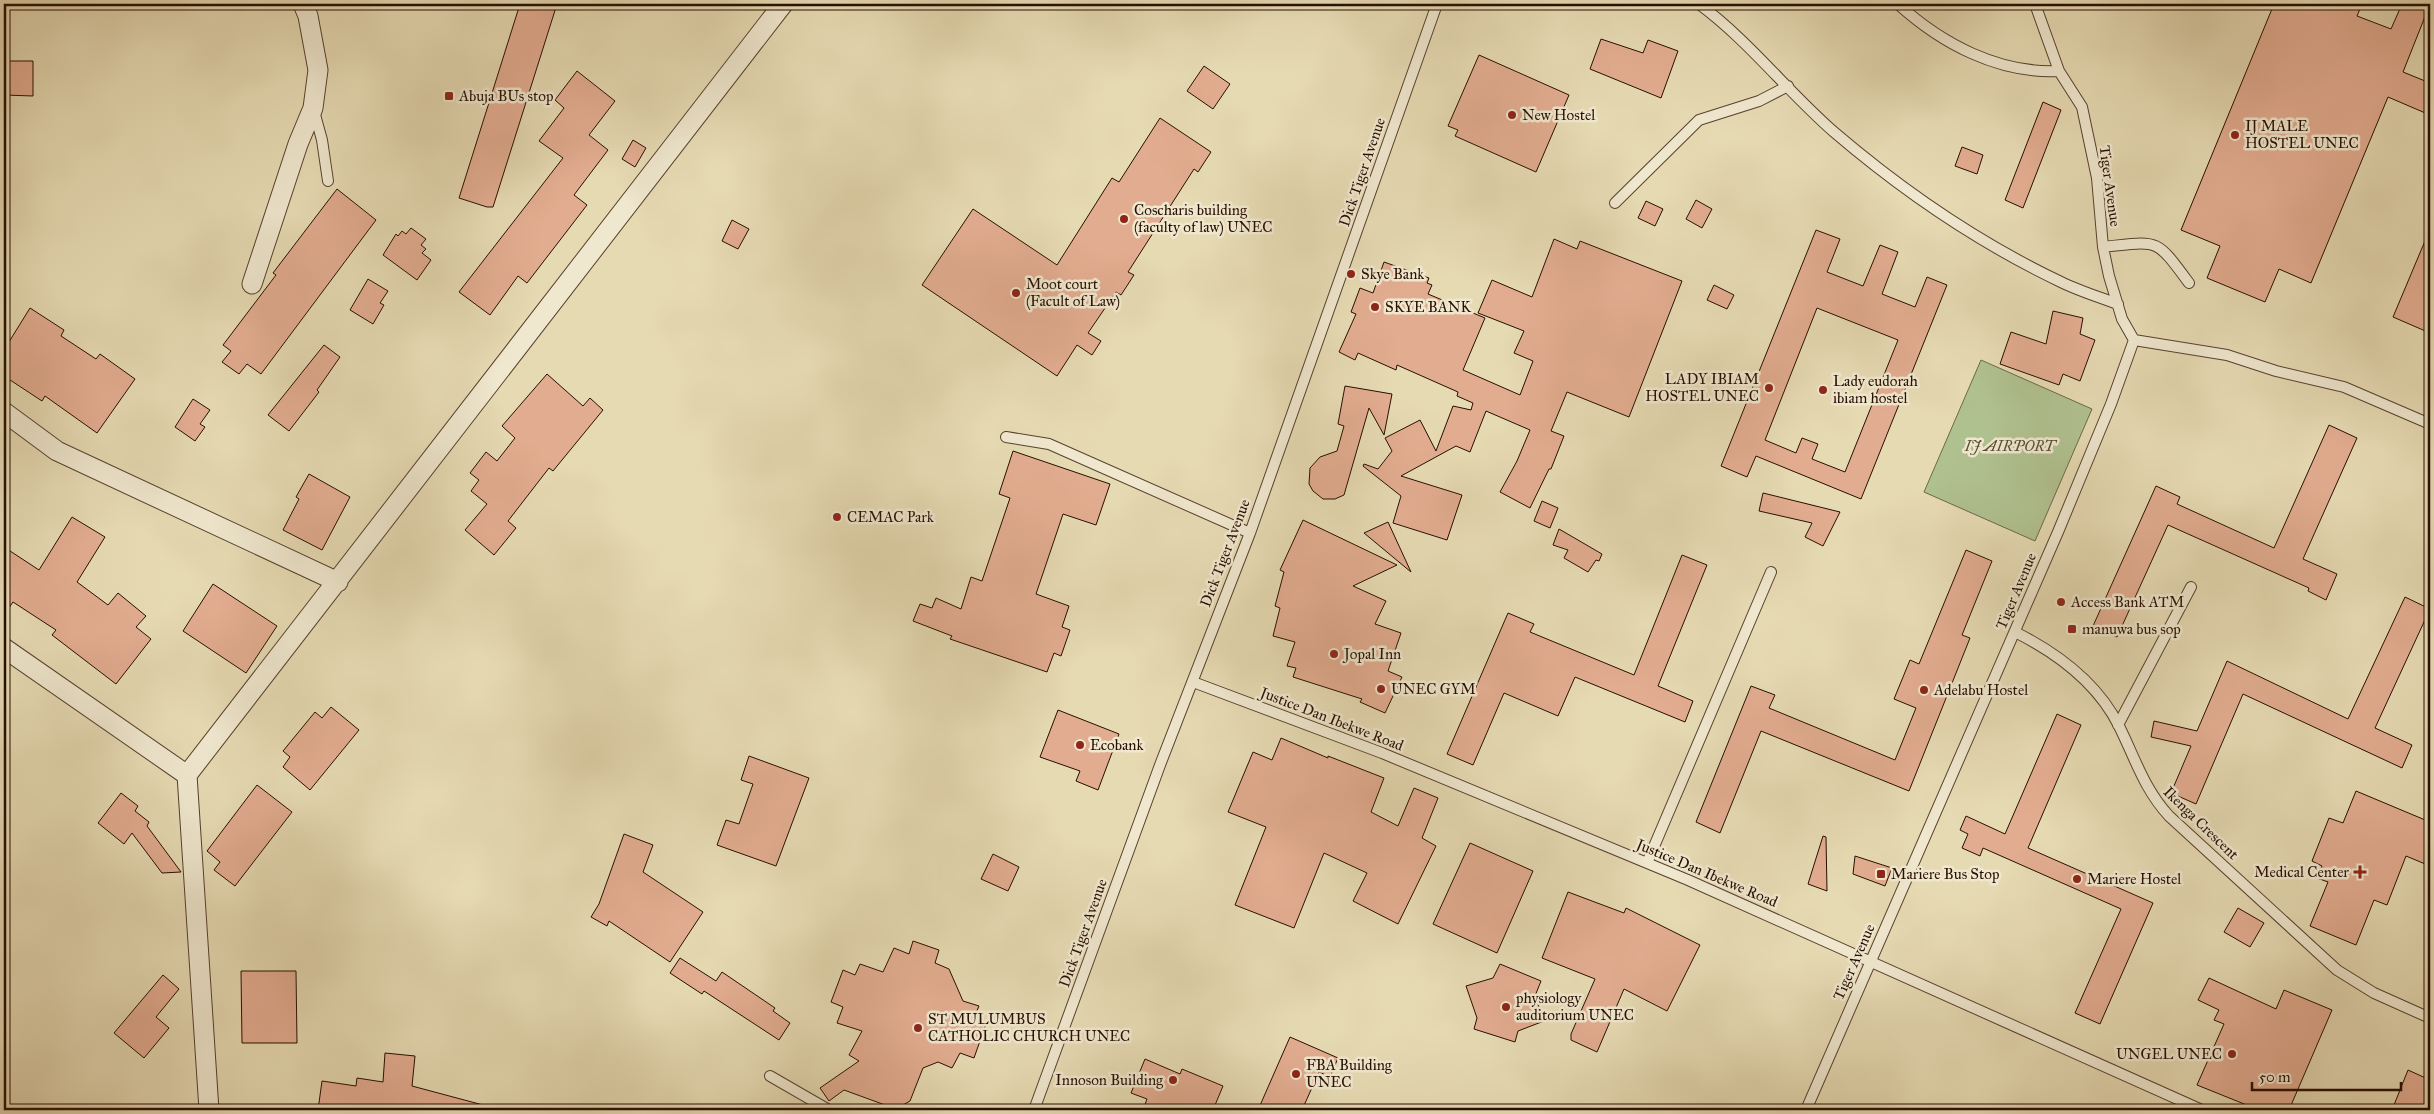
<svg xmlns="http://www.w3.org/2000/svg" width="2434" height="1114" viewBox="0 0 2434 1114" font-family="'IM FELL Great Primer',serif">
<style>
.green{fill:#b0c190;stroke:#6c6848}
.building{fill:#e2ac90;stroke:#270e00;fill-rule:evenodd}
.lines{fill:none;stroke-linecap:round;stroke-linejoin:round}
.service-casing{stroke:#57412d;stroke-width:12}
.minor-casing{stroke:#57412d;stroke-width:21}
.service{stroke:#efe7ce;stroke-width:10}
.minor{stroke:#efe7ce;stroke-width:19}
.poi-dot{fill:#8f2418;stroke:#efe7ce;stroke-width:2}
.labels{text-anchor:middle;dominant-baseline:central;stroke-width:5;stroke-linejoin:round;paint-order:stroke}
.poi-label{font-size:15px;fill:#270e00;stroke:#efe7ce;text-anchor:start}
.street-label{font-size:15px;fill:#270e00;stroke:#efe7ce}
.park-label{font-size:15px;font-style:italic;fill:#574d32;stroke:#efe7ce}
</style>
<rect width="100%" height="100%" fill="#e6dab3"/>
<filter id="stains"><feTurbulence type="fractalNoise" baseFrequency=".004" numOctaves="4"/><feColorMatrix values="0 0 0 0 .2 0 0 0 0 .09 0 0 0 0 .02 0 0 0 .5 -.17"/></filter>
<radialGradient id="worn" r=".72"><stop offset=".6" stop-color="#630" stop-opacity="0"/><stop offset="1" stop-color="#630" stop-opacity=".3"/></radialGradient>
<path class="green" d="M1981 360 2092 409 2035 541 1924 492Z"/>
<path class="building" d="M520 4H557L493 207H487L459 198Z
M2274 4H2362L2357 16 2391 29 2402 4H2430L2403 72 2430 83V115L2388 97 2311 283 2279 269 2265 302 2207 278 2220 246 2181 230Z
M1601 39 1643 53 1648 40 1678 51 1661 98 1590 69Z
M1479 55 1569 95 1536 172 1455 136 1458 130 1448 126Z
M4 61H33V96L4 95Z
M1204 66 1230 84 1213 109 1187 91Z
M577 71 615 101 589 135 608 150 574 195 587 205 527 283 518 276 490 315 459 292 563 158 539 141 564 108 555 100Z
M2043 102 2061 110 2023 208 2005 200Z
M1160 118 1211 152 1198 172 1194 169 1128 272 1134 275 1121 295 1116 292 1088 333 1101 341 1092 355 1077 345 1057 376 922 285 973 209 1057 265 1112 178 1119 182Z
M633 140 646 148 635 167 622 159Z
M1962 147 1983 155 1977 174 1955 166Z
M337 189 376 220 261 374 247 364 239 374 222 362 231 351 223 345 276 275 273 273Z
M1696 200 1712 209 1702 228 1686 219Z
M1646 201 1663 209 1655 226 1638 218Z
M732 220 749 229 738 249 722 241Z
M411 228 426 239 421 245 426 249 422 253 431 260 417 280 383 255 396 234 398 236 402 231 406 234Z
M2430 229V333L2393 317Z
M1816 230 1840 239 1827 272 1863 286 1880 245 1898 252 1882 294 1915 307 1927 277 1947 285 1861 499 1756 456 1747 477 1721 466ZM1817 308 1898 340 1845 472 1812 459 1818 444 1802 438 1796 453 1765 440Z
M1554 239 1577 249 1580 241 1682 281 1629 417 1567 392 1551 431 1564 436 1551 469H1549L1530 508 1500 492 1517 461 1530 430 1486 411 1470 452 1456 446 1401 476 1462 495 1447 540 1393 523 1401 496 1363 466 1364 464 1378 469 1392 451 1385 438 1420 420 1436 451 1453 406 1471 410 1473 403 1457 396 1458 392 1397 365 1396 370 1358 353 1355 360 1339 352 1356 314 1351 312 1360 288 1373 293 1384 262 1429 278 1427 283 1432 285 1428 294 1485 318 1463 370 1520 395 1533 361 1514 353 1524 331 1478 313 1492 280 1532 297Z
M368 279 388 291 380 303 384 305 373 324 350 310Z
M1714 285 1734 295 1727 309 1707 300Z
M30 308 64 330 61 336 96 359 100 354 135 379 97 433 45 396 42 401 4 376V350Z
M2053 311 2083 318 2080 334 2095 340 2080 381 2063 374 2059 385 2000 364 2011 332 2046 344Z
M324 345 340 357 317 390 319 392 289 431 268 415Z
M547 374 583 406 590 398 603 410 553 471 549 468 508 521 516 528 494 555 465 530 487 504 471 491 479 480 470 473 486 452 497 461 515 438 502 426Z
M1345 386 1392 394 1384 435 1369 408 1344 495 1335 499H1323L1313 491 1309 484 1310 468 1320 457 1337 451 1344 426 1338 424Z
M193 399 210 410 200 424 205 427 195 441 175 427Z
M2329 425 2357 438 2303 559 2337 574 2326 600 2308 591 2309 588 2168 525 2117 637 2093 626 2156 486 2180 497 2177 504 2274 548Z
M1013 451 1110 484 1096 525 1063 514 1036 594 1069 606 1062 627 1070 630 1061 656 1054 653 1047 672 950 639 952 636 913 621 920 604 932 608 936 598 961 609 971 577 982 581 1010 498 999 494Z
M309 474 350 497 322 550 283 530 299 499 296 497Z
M1763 493 1840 512 1823 546 1805 537 1812 523 1759 511Z
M1542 501 1558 508 1550 528 1534 521Z
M72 517 105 537 77 582 108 605 118 593 146 616 136 627 151 639 116 684 52 635 56 630 13 602 4 615V547L39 570Z
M1303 520 1397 565 1353 586 1386 601 1375 624 1401 633 1388 671 1402 677 1385 713 1360 702 1362 699 1293 677 1296 668 1287 666 1295 642 1273 636 1280 608 1275 606 1284 572 1280 570Z
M1388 522 1411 572 1364 533Z
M1559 529 1602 554 1599 561 1596 560 1588 572 1564 558 1568 550 1553 545Z
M1966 550 1992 561 1962 635 1970 638 1909 791 1761 731 1720 833 1696 822 1751 686 1775 695 1769 708 1895 760 1916 708 1894 699 1910 660 1919 664Z
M1682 555 1707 565 1658 686 1693 701 1685 722 1575 677 1558 716 1504 693 1473 765 1447 754 1508 613 1534 624 1530 632 1634 675Z
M213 584 277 626 246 673 183 631Z
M2405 597 2430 609 2375 728 2412 745 2402 768 2243 694 2196 804 2171 793 2191 746 2151 737 2154 721 2197 731 2227 661 2348 719Z
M331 707 359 730 310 790 283 767 290 757 283 751 315 712 322 718Z
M1058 710 1119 734 1098 790 1076 781 1080 771 1040 757Z
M2057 714 2081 725 2028 848 2153 903 2100 1024 2075 1013 2121 909 1983 848 1980 856 1962 848 1968 834 1960 830 1966 816 2005 834Z
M1281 738 1328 758V756L1384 778 1371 812 1398 826 1414 788 1438 798 1422 838 1436 846 1398 924 1353 901 1367 873 1324 853 1294 928 1235 905 1266 827 1228 812 1253 752 1272 760Z
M749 756 809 778 776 866 717 845 726 820 739 824 753 784 741 780Z
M257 785 292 812 235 886 214 870 220 862 207 851Z
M2356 791 2430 822V866L2406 856 2387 905 2374 900 2356 945 2310 926 2328 882 2317 878 2322 866 2312 861 2329 818 2343 823Z
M121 793 138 806 135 811 149 822 147 826 181 872 162 873 132 833 124 844 98 823Z
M624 834 653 845 643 872 703 912 670 962 609 921 607 926 591 917 599 904Z
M1823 836 1826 837 1827 891 1808 884Z
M1470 843 1533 871 1497 953 1433 924Z
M993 854 1019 867 1008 891 981 879Z
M1855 856 1892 868 1885 886 1853 874Z
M1568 892 1624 913 1626 908 1700 945 1667 1011 1624 989 1597 1052 1571 1040V1034L1595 979 1542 958Z
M2238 908 2264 923 2250 947 2224 932Z
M913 941 939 950 935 963 949 969 963 1001 979 1006 973 1020 986 1024 974 1058 960 1053 952 1068 938 1062 923 1068 910 1101 896 1109 844 1090 829 1101 820 1088 859 1061 849 1055 862 1031 837 1023 843 1007 831 1002 843 970 855 975 860 964 883 972 894 948 909 954Z
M680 958 716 981 722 972 775 1008 773 1011 790 1023 779 1040 704 991 702 994 670 973Z
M1500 964 1541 981 1535 996 1544 1021 1518 1031 1515 1042 1474 1029 1477 1018 1466 986 1493 978Z
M241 971H296L297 1043H242Z
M163 975 179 989 156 1017 169 1028 144 1058 114 1033Z
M2209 978 2276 1009 2284 990 2332 1010 2289 1110H2259L2197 1085 2224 1024 2214 1020 2219 1010 2198 1000Z
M1290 1037 1338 1058 1330 1077 1319 1072 1302 1110H1258Z
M385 1053 415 1056 412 1086 483 1105 482 1110H318L322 1081 356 1086 357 1078 383 1082Z
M1145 1059 1180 1074 1182 1069 1223 1086 1213 1110H1143L1147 1099 1131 1093Z
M2408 1070 2430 1080V1110H2392Z"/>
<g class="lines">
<defs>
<path id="service" d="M1699 4C1749 41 1787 91 1834 132 1903 191 1979 243 2061 282 2079 291 2099 297 2118 304
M1898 4C1942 44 1999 74 2059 71
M314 111 322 140 328 181
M1615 203 1699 120 1759 101 1788 86
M2103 247C2159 241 2155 237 2189 283
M2134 340 2227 355 2276 371 2344 387 2430 424
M1006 437 1049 444 1250 533
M2015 632C2057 653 2097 682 2119 726 2135 758 2144 789 2169 816L2337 970 2374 993 2430 1018
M1193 682 1382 753 1688 880 2202 1110
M2118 725 2191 587
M1647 863 1771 572
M770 1076 829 1110
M1034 1110 1160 765 1250 533 1437 4
M1806 1110 2058 532 2111 404 2134 340 2122 319 2109 276 2103 247 2097 178 2082 107 2059 71 2035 4"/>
<path id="minor" d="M252 284 298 144 313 108 318 70 308 16 303 4
M4 412 57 451 338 582
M4 648 187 775
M209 1110 187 775 783 4"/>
</defs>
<use href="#service" class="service-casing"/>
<use href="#minor" class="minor-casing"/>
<use href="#service" class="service"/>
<use href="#minor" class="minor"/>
</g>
<g class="poi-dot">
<rect x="444" y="91" width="10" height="10" rx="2.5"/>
<circle cx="1512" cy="115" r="5"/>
<circle cx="2235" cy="135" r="5"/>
<circle cx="1124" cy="219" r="5"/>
<circle cx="1351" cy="274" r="5"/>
<circle cx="1016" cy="293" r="5"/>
<circle cx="1375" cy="307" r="5"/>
<circle cx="1769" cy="388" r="5"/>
<circle cx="1823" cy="390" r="5"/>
<circle cx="837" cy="517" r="5"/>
<circle cx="2061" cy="602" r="5"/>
<rect x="2067" y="624" width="10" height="10" rx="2.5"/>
<circle cx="1334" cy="654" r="5"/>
<circle cx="1381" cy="689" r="5"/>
<circle cx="1924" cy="690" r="5"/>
<circle cx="1080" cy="745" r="5"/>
<path d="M2357.5 864.5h5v5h5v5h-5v5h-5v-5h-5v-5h5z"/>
<rect x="1876" y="869" width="10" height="10" rx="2.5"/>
<circle cx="2077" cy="879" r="5"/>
<circle cx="1506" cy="1007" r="5"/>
<circle cx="918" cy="1028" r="5"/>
<circle cx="2232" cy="1054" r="5"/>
<circle cx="1296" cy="1074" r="5"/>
<circle cx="1173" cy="1080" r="5"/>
</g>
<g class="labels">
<g class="poi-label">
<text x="459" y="96">Abuja BUs stop</text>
<text x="1522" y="115">New Hostel</text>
<text x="2245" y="126">IJ MALE<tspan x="2245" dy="17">HOSTEL UNEC</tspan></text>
<text x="1134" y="210">Coscharis building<tspan x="1134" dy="17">(faculty of law) UNEC</tspan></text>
<text x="1361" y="274">Skye Bank</text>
<text x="1026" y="284">Moot court<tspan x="1026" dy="17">(Facult of Law)</tspan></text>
<text x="1385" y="307">SKYE BANK</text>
<text x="1759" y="379" text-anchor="end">LADY IBIAM<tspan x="1759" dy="17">HOSTEL UNEC</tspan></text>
<text x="1833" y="381">Lady eudorah<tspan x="1833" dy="17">ibiam hostel</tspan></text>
<text x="847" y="517">CEMAC Park</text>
<text x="2071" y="602">Access Bank ATM</text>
<text x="2082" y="629">manuwa bus sop</text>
<text x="1344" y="654">Jopal Inn</text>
<text x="1391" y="689">UNEC GYM</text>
<text x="1934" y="690">Adelabu Hostel</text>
<text x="1090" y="745">Ecobank</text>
<text x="2349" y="872" text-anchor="end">Medical Center</text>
<text x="1891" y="874">Mariere Bus Stop</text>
<text x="2087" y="879">Mariere Hostel</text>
<text x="1516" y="998">physiology<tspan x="1516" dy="17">auditorium UNEC</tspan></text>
<text x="928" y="1019">ST MULUMBUS<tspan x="928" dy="17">CATHOLIC CHURCH UNEC</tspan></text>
<text x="2222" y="1054" text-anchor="end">UNGEL UNEC</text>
<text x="1306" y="1065">FBA Building<tspan x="1306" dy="17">UNEC</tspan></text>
<text x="1163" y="1080" text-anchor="end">Innoson Building</text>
</g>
<g class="street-label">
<text transform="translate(1362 172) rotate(-71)">Dick Tiger Avenue</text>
<text transform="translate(2110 186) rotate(82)">Tiger Avenue</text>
<text transform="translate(1225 553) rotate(-69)">Dick Tiger Avenue</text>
<text transform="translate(2016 591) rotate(-67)">Tiger Avenue</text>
<text transform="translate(1332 719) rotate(21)">Justice Dan Ibekwe Road</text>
<text transform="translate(2201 823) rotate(44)">Ikenga Crescent</text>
<text transform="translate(1707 873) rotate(23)">Justice Dan Ibekwe Road</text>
<text transform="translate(1083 933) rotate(-70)">Dick Tiger Avenue</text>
<text transform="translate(1854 962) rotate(-66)">Tiger Avenue</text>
</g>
<g class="park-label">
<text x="2010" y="446">IJ AIRPORT</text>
</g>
</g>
<rect width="2434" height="1114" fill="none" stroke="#e6dab3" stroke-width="20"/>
<rect x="5" y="5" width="2424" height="1104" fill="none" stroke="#270e00" stroke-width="2.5"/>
<rect x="10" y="10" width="2414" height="1094" fill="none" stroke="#270e00"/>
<path d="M2252 1082v8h149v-8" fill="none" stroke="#270e00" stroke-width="2.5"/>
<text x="2259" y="1082" font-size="15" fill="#270e00" stroke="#efe7ce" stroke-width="4" paint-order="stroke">50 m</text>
<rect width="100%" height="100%" filter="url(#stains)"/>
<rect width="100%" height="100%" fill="url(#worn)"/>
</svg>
